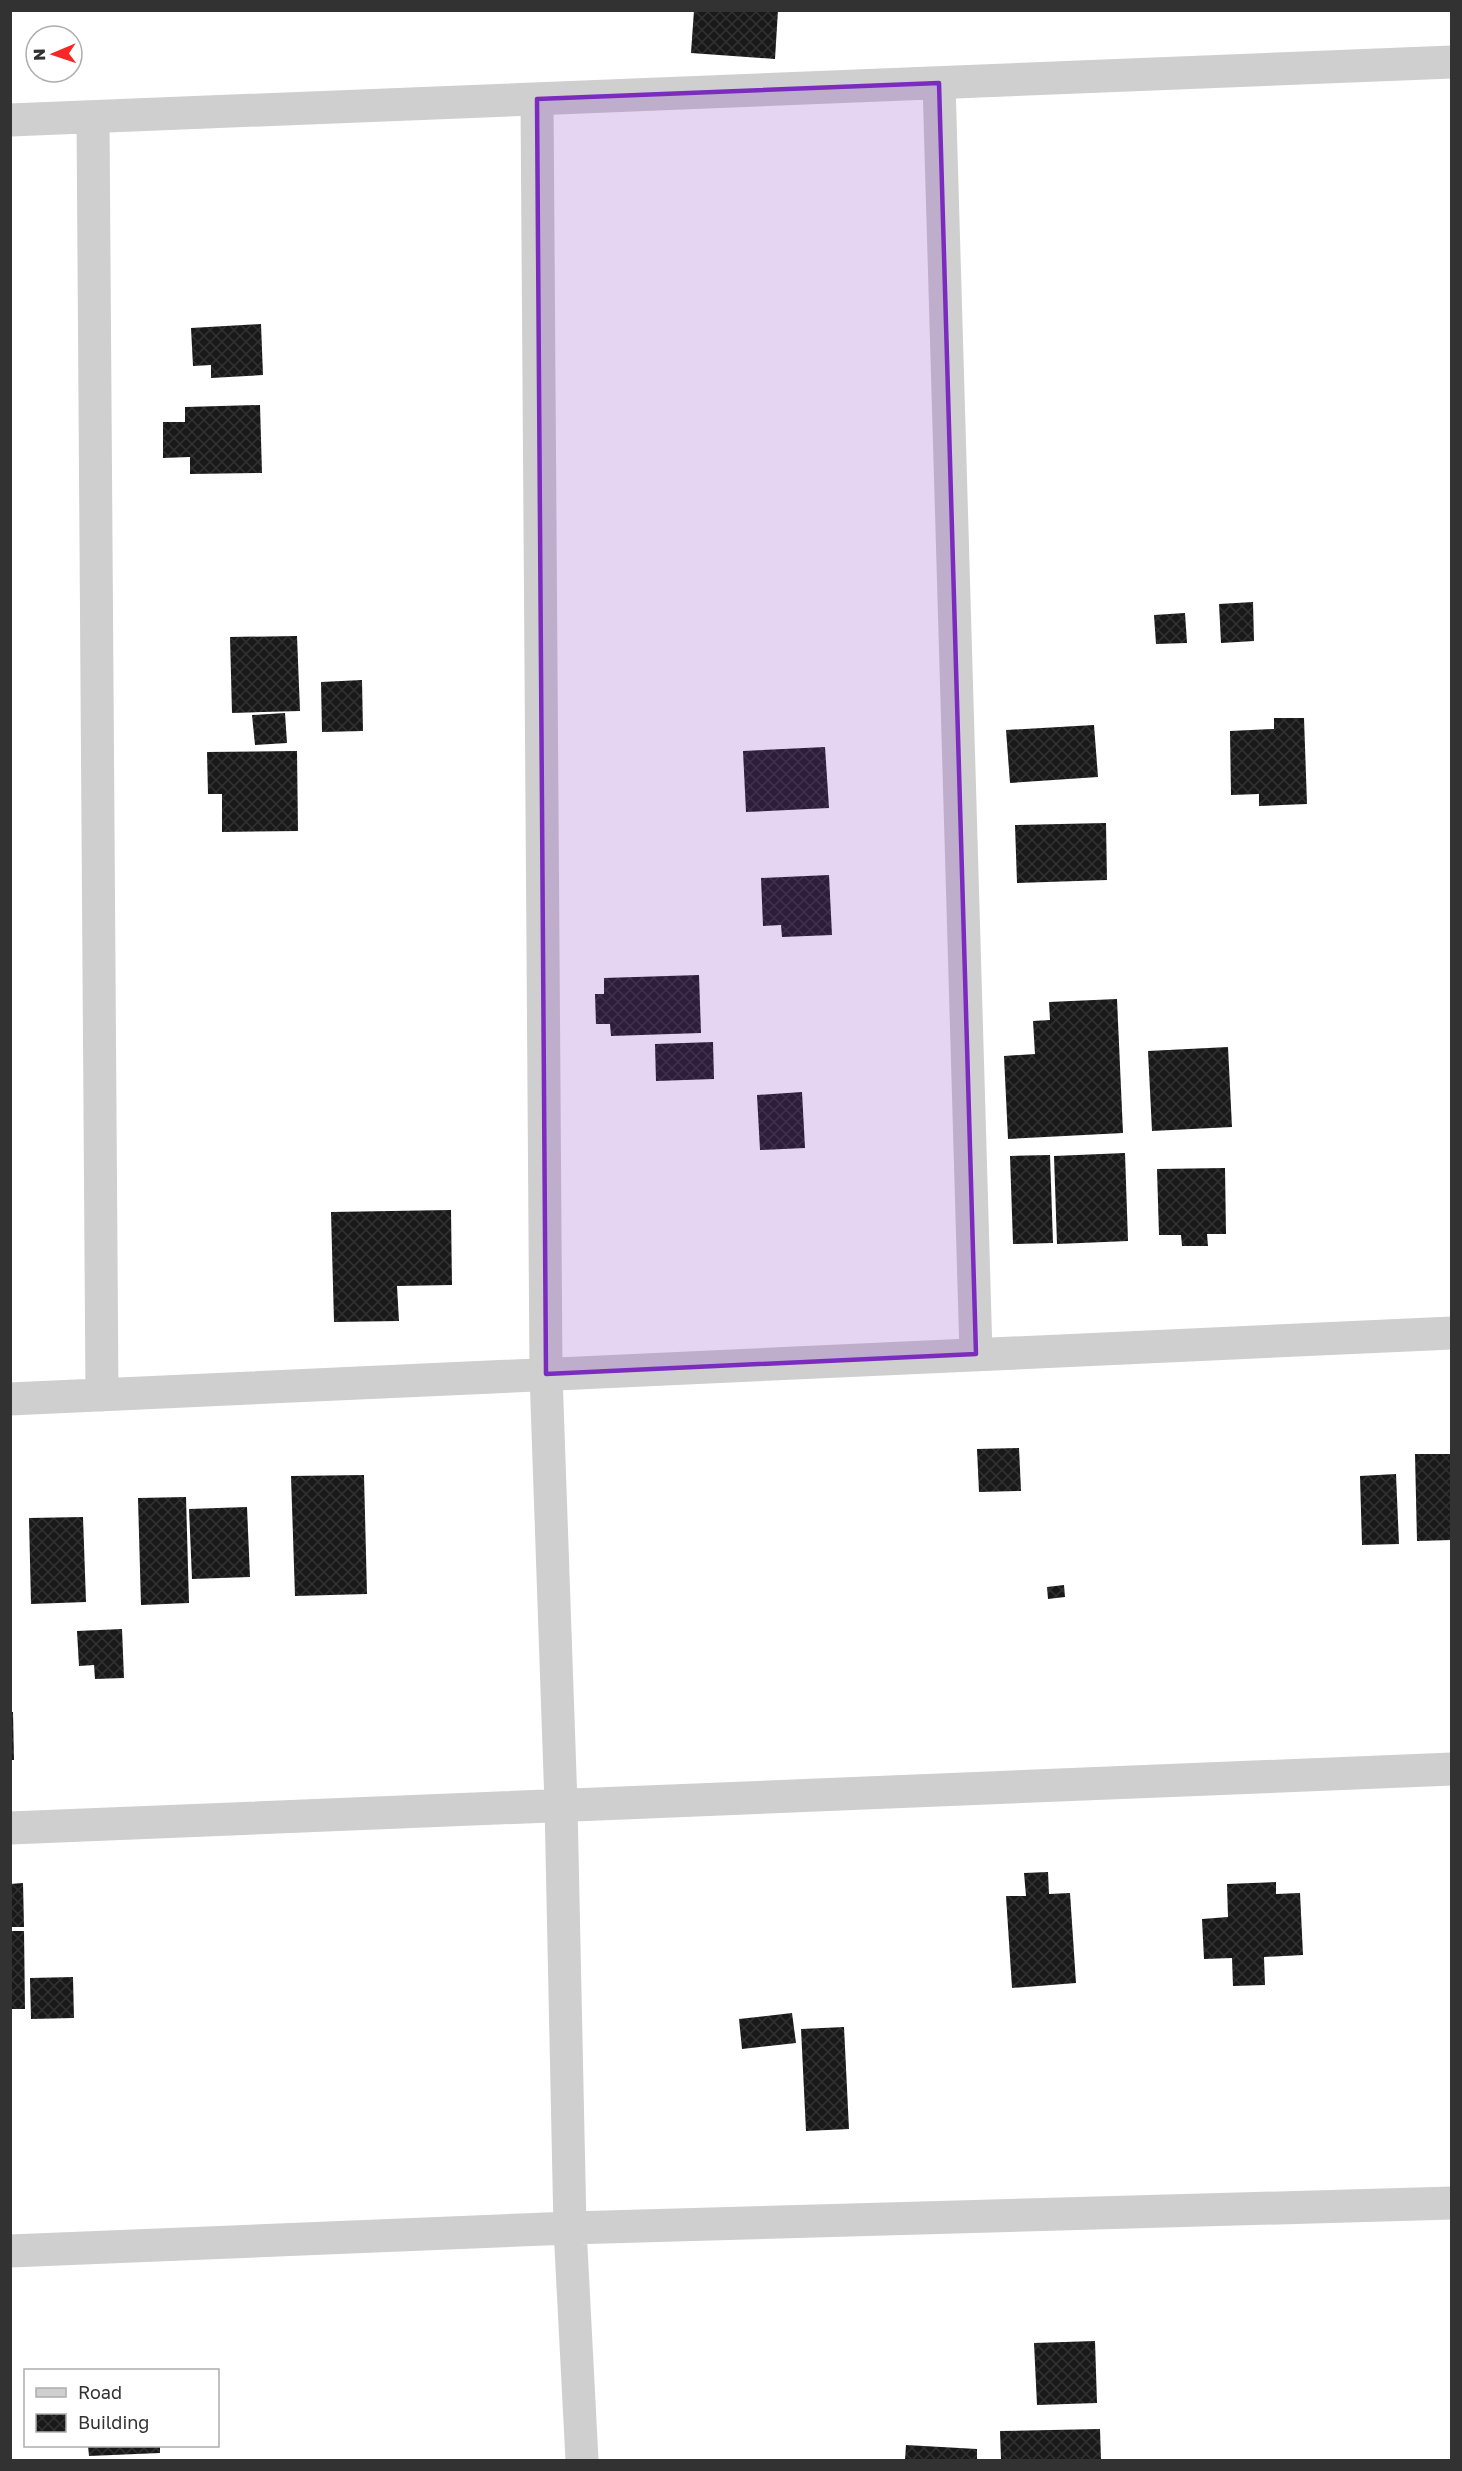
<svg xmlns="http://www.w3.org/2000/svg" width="1462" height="2471" viewBox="0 0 1462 2471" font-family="'Golos Text',sans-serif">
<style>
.building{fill:url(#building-cross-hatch)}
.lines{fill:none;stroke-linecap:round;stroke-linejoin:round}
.minor{stroke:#cfcfcf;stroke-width:33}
.marked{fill:#7b2cbf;fill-opacity:0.2;stroke:#7b2cbf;stroke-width:4.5;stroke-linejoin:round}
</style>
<defs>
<pattern id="building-cross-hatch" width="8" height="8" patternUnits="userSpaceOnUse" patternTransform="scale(1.5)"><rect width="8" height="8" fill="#191919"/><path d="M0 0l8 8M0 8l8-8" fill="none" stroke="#323232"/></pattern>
</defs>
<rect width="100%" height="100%" fill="#fff"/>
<path class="building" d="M694 10H778L775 59 691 53Z
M261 324 263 375 211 378V365L193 366 191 328Z
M260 405 262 473 190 474V457L163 458V422H185V407Z
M1253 602 1254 641 1221 643 1219 604Z
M1185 613 1187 643 1156 644 1154 615Z
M297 636 300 711 232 713 230 637Z
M362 680 363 731 322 732 321 682Z
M285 713 287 743 255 745 252 715Z
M1274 718H1304L1307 804 1259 806V794L1231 795 1230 731 1274 729Z
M1094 725 1098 777 1010 783 1006 730Z
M825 747 829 808 746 812 743 751Z
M297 751 298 831 222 832V794H208L207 752Z
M1106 823 1107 880 1017 883 1015 825Z
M829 875 832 935 782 937 781 925 763 926 761 878Z
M699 975 701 1033 611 1036 610 1024H596L595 994H604V978Z
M1117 999 1123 1133 1008 1139 1004 1056 1035 1054 1033 1021 1050 1020 1049 1002Z
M713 1042 714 1079 656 1081 655 1044Z
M1228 1047 1232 1127 1152 1131 1148 1051Z
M802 1092 805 1148 760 1150 757 1095Z
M1125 1153 1128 1241 1057 1244 1054 1156Z
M1050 1155 1053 1243 1013 1244 1010 1156Z
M1225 1168 1226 1234H1207L1208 1246H1182L1181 1235H1159L1157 1169Z
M451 1210 452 1285 397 1286 399 1321 334 1322 331 1212Z
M1019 1448 1021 1491 979 1492 977 1449Z
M1415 1454H1452V1540L1417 1541Z
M1396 1474 1399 1544 1362 1545 1360 1476Z
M364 1475 367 1594 295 1596 291 1476Z
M186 1497 189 1603 141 1605 138 1498Z
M247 1507 250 1577 192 1579 189 1509Z
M83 1517 86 1602 31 1604 29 1518Z
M1064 1585 1065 1597 1048 1599 1047 1587Z
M122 1629 124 1678 95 1679 94 1665 79 1666 77 1631Z
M10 1712H13L14 1760H10Z
M1048 1872 1049 1894 1070 1893 1076 1983 1012 1988 1006 1896H1026L1024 1873Z
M1276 1882V1894L1300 1893 1303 1955 1264 1957 1265 1985 1233 1986 1232 1958 1204 1959 1202 1919 1228 1917 1227 1884Z
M23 1883 24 1927H10V1884Z
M10 1931H24L25 2009H10Z
M73 1977 74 2018 31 2019 30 1978Z
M792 2013 796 2043 742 2049 739 2019Z
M844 2027 849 2129 806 2131 801 2029Z
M1095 2341 1097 2403 1037 2405 1034 2343Z
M1100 2429 1101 2460H1001L1000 2431Z
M906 2445 977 2449V2460H905Z
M88 2446H160V2453L89 2456Z"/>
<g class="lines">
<path class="minor" d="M939 83 976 1354
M537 99 546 1374 561 1804 570 2228 582 2460
M93 117 102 1395
M10 120 1452 62
M10 1399 1452 1333
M10 1828 1452 1769
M10 2251 570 2228 1452 2203"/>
</g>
<path class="marked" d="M939 83 976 1354 546 1374 537 99Z"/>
<rect width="1462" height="2471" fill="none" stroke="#323232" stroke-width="24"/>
<rect x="24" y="2369" width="195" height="78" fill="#ffffff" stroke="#adadad" stroke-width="1.5"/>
<rect x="36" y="2388" width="30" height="9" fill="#cfcfcf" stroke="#adadad" stroke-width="1.5"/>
<text x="78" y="2399" font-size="18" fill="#323232">Road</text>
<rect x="36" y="2414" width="30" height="18" fill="url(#building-cross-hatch)" stroke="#adadad" stroke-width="1.5"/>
<text x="78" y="2429" font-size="18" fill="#323232">Building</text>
<g transform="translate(54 54) rotate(268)"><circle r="28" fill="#ffffff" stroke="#adadad" stroke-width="1.5"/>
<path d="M0-4.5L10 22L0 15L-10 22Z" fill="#f72627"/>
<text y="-9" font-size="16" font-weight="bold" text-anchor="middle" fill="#323232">N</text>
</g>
</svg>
